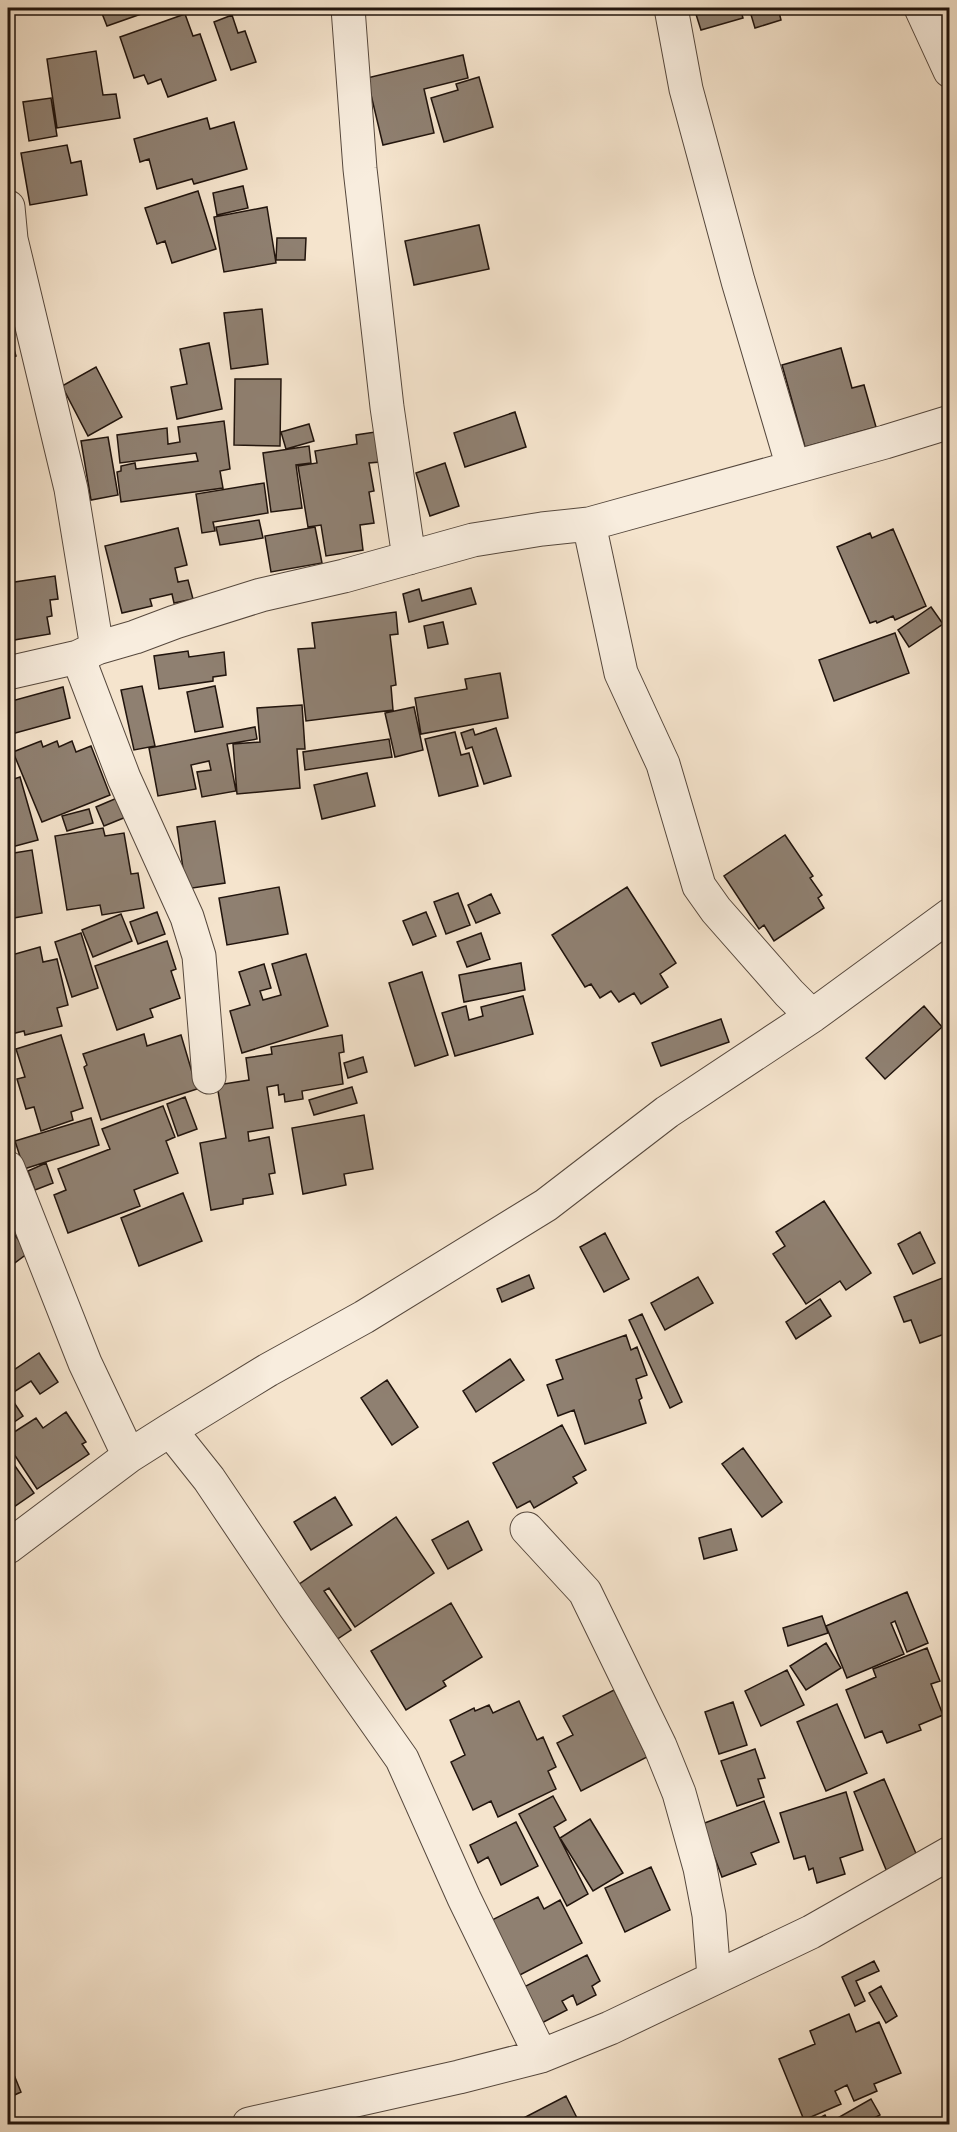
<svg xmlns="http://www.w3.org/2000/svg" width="957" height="2132" viewBox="0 0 957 2132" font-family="'IM FELL English',serif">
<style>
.building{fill:#8f8071;stroke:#21140d;stroke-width:1.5}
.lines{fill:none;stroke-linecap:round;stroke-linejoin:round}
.minor-casing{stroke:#56483d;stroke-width:35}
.minor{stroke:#f8edde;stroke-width:33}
</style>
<rect width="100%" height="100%" fill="#f5e4cd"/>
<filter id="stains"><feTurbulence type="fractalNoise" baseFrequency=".00333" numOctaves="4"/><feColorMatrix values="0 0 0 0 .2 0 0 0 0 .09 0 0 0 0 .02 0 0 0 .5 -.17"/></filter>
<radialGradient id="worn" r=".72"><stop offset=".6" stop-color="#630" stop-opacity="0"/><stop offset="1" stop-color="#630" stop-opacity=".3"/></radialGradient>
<path class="building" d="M90 8H142L144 13 107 26 101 11 92 14Z
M694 8H740L743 18 701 30Z
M749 8H778L781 20 755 28Z
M185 14 193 36 200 34 216 80 168 97 161 79 148 84 144 75 134 78 120 37Z
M232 15 238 33 245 31 256 62 231 70 214 22Z
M96 51 103 95 116 94 120 118 57 128 47 59Z
M463 55 468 78 424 89 434 133 383 145 367 78Z
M479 77 493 127 444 142 431 98 458 90 456 84Z
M51 98 57 136 29 141 23 102Z
M207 118 210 129 234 122 247 169 194 184 192 179 157 189 149 159 140 162 134 139Z
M67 145 71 163 81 161 87 195 30 205 21 153Z
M243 186 248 208 217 215 213 193Z
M198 191 216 249 172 263 165 241 157 244 145 208Z
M267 207 276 263 224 272 214 217Z
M479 225 489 269 414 285 405 241Z
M277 238H306L305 260H276Z
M262 309 268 364 231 369 224 313Z
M8 329 16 356 8 359Z
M209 343 222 409 177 419 171 387 187 384 180 349Z
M841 348 852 388 864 385 876 427 805 447 782 365Z
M96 367 122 417 88 436 62 386Z
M235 379H281L280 446 234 445Z
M515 412 526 447 465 467 454 433Z
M224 421 230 469 220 471 223 488 121 502 117 472 121 471V466L135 463 136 469 198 461 196 453 120 463 117 435 167 428 168 444 180 442 178 427Z
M309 424 314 441 286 449 281 432Z
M375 432 380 462 369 463 374 491 369 492 374 523 360 525 363 550 326 556 321 525 308 527 298 466 317 463 315 451 357 444 356 435Z
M108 437 118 495 91 500 81 441Z
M309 446 311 463 296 465 302 508 271 512 263 453Z
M445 463 459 506 430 516 416 473Z
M264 483 268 513 213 522 215 531 202 533 196 494Z
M259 520 263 538 220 545 216 527Z
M315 527 322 563 271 572 265 536Z
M178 528 187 565 175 568 178 582 188 580 193 599 174 603 172 594 150 599 152 606 122 613 105 546Z
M893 529 926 606 895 620 893 616 877 623 876 621 870 623 837 547 870 533 872 538Z
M55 576 58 599 50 600 52 616 47 617 50 634 8 641V583Z
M471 588 476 604 409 622 403 594 419 589 422 601Z
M931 607 943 624 909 647 898 630Z
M396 612 398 634 390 635 396 685 391 686 393 710 306 721 298 649 315 648 312 623Z
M443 622 448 644 428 648 424 626Z
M895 633 909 673 834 701 819 660Z
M188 651 189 657 224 652 226 675 213 677V681L159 689 154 656Z
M500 673 508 718 421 734 415 698 467 689 465 679Z
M142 686 155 746 134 750 121 690Z
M215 686 223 727 195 732 187 692Z
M63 687 70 718 8 735V702Z
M302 705 305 749H297L300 788 237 794 233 744 260 742 257 708Z
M414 707 423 750 395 757 385 713Z
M255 727 257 739 227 744 236 791 202 797 197 772 211 770 209 761 191 765 196 789 158 796 149 748Z
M496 728 511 776 484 784 472 747 466 749 461 733 473 729 475 735Z
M455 732 461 755 469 753 478 786 439 796 425 739Z
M389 739 392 757 305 770 303 752Z
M41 741 43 747 57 741 59 747 72 741 76 752 91 746 110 795 42 822 13 752Z
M367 773 375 806 322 819 314 785Z
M20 777 38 840 8 848V781Z
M117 798 126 817 104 826 96 807Z
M89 809 93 823 67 831 62 816Z
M215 821 225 883 186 889 177 827Z
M103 828 105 836 124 833 131 874 138 873 144 908 102 915 100 905 67 910 55 836Z
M785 835 813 876 810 878 822 895 818 898 824 908 774 941 764 925 759 929 724 876Z
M32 850 42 913 8 919V854Z
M279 887 288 934 227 945 219 898Z
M627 887 676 963 660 974 668 987 641 1004 634 993 619 1002 611 991 600 998 591 984 585 987 552 935Z
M458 893 470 925 446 934 434 902Z
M491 894 500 913 476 923 468 905Z
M157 912 165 934 138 944 130 922Z
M426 912 436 936 413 945 403 921Z
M121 914 132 941 93 957 82 930Z
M81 933 98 988 72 997 55 942Z
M481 933 490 959 467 967 457 942Z
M167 941 176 969 171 971 180 998 150 1009 153 1017 117 1030 95 966Z
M40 947 43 962 57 959 68 1005 57 1008 62 1026 25 1035 24 1031 11 1034 8 1019V956Z
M306 954 328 1026 242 1053 230 1011 250 1005 239 972 264 964 271 988 260 991 263 1000 281 995 272 964Z
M521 963 525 990 464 1002 459 975Z
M422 972 448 1055 415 1066 389 983Z
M523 996 533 1034 455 1056 442 1013 466 1006 469 1020 483 1016 481 1007Z
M924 1006 942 1027 885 1079 866 1058Z
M721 1019 729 1042 661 1066 652 1043Z
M144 1034 147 1046 181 1035 197 1089 101 1120 84 1067 87 1065 83 1054Z
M61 1035 83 1108 71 1112 73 1120 41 1131 34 1107 26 1109 17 1079 25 1077 16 1049Z
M342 1035 344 1052 339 1053 343 1084 302 1091 303 1099 285 1102 284 1094 279 1095 278 1085 267 1087 273 1128 248 1132 249 1141 269 1137 275 1173 269 1174 273 1194 243 1199V1204L211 1210 200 1143 226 1138 217 1085 249 1080 246 1058 272 1054 271 1047Z
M363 1057 367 1072 348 1078 344 1063Z
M352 1087 357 1103 314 1115 309 1100Z
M185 1097 197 1129 178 1136 167 1104Z
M163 1106 175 1137 166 1141 178 1173 134 1190 140 1206 68 1233 54 1195 66 1190 58 1169 110 1149 102 1129Z
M364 1115 373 1169 344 1174 346 1185 303 1194 292 1128Z
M91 1118 99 1145 24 1169 15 1141Z
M46 1163 53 1183 35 1190 28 1171Z
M183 1193 202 1241 139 1266 121 1218Z
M824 1201 871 1273 846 1290 840 1281 806 1304 773 1254 785 1246 776 1232Z
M920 1232 935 1263 913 1274 898 1244Z
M605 1233 629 1279 604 1292 580 1247Z
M15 1235 28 1253 8 1268V1241Z
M529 1275 534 1288 502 1302 497 1289Z
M950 1275V1332L920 1343 911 1320 904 1322 894 1297Z
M698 1277 713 1303 665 1330 651 1303Z
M820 1299 831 1316 796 1339 786 1322Z
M642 1314 682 1402 670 1408 629 1320Z
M626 1335 631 1350 637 1347 647 1375 636 1379 642 1398 639 1400 646 1423 585 1444 574 1410 558 1416 547 1385 563 1379 556 1360Z
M39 1353 58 1382 40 1394 31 1381 9 1395 23 1416 8 1426V1374Z
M510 1359 524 1380 476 1412 463 1391Z
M387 1380 418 1427 392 1445 361 1398Z
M66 1412 86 1442 82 1444 89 1454 37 1489 8 1445V1436L36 1418 43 1428Z
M562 1425 586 1470 573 1477 577 1483 534 1508 530 1501 517 1508 493 1463Z
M743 1448 782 1502 762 1517 722 1464Z
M8 1456 34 1493 8 1511Z
M335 1497 352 1525 311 1550 294 1522Z
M396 1517 434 1573 355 1627 329 1588 324 1591 351 1630 333 1642 295 1587Z
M468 1521 482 1550 448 1569 432 1540Z
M731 1529 737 1550 704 1559 699 1538Z
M907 1592 928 1643 907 1652 895 1621 891 1623 904 1654 847 1678 826 1626Z
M451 1603 482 1657 443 1681 446 1686 406 1710 371 1651Z
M822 1616 828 1633 788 1646 783 1628Z
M826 1643 841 1668 806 1690 790 1666Z
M927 1648 940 1681 931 1684 943 1715 919 1725 921 1730 887 1743 882 1731 865 1738 846 1690 876 1677 873 1669Z
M787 1670 804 1705 761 1726 745 1691Z
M614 1690 647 1757 581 1791 557 1743 573 1735 563 1716Z
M519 1701 537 1740 543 1737 556 1767 548 1771 556 1789 498 1817 491 1801 473 1810 451 1762 465 1755 450 1720 474 1708 475 1711 489 1705 493 1713Z
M733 1702 747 1745 719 1754 705 1712Z
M837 1704 867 1773 826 1791 797 1722Z
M755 1749 765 1778 758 1779 764 1797 737 1806 721 1761Z
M884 1779 918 1858 887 1872 854 1792Z
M846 1792 863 1850 840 1858 845 1874 817 1883 813 1868 809 1870 805 1856 794 1859 780 1813Z
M553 1796 566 1820 554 1827 588 1894 567 1906 519 1814Z
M764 1801 779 1842 751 1853 756 1864 722 1877 702 1824Z
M590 1819 623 1873 593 1891 560 1838Z
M516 1822 538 1866 501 1885 488 1857 478 1863 470 1845Z
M651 1867 670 1910 625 1932 605 1888Z
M538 1897 544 1909 560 1900 582 1943 514 1978 486 1923Z
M587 1955 600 1981 592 1986 596 1995 577 2005 573 1995 562 2001 567 2010 536 2026 518 1990Z
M874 1961 879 1971 856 1981 865 2001 855 2006 842 1977Z
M881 1986 897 2016 886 2023 869 1993Z
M849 2014 856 2032 879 2022 901 2073 874 2084 877 2091 854 2101 847 2085 835 2091 841 2104 804 2120 779 2059 815 2044 810 2031Z
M12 2070 21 2092 8 2098V2072Z
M566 2096 580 2124H515L514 2123Z
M871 2099 880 2115 863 2124H808L825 2115 829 2123Z"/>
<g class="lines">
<defs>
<path id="minor" d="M348 8 360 169 387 407 409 558
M671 8 686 89 738 281 793 467
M921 8 950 71
M8 207 11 239 71 489 97 648
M589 524 621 673 663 764 699 886 716 910 789 993 812 1016
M78 657 124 778 187 917 199 956 209 1077
M8 673 78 657 97 648 135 637 175 622 261 595 344 576 473 540 542 529 589 524 885 442 950 422
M8 1168 85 1363 129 1456
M170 1430 209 1479 295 1607 402 1759 464 1898 541 2056
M527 1529 585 1592 660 1746 679 1793 700 1868 709 1915 714 1977
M8 1547 129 1456 170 1430 268 1370 364 1317 546 1205 667 1112 812 1016 950 915
M249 2124 459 2077 541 2056 610 2028 811 1932 950 1853"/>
</defs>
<use href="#minor" class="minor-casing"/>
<use href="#minor" class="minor"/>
</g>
<rect width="957" height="2132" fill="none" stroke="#f5e4cd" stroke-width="30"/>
<rect x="9" y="9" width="939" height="2114" fill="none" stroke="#21140d" stroke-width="3"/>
<rect x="15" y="15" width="927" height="2102" fill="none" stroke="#21140d" stroke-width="1.5"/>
<rect width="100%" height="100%" filter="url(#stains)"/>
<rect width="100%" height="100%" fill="url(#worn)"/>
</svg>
